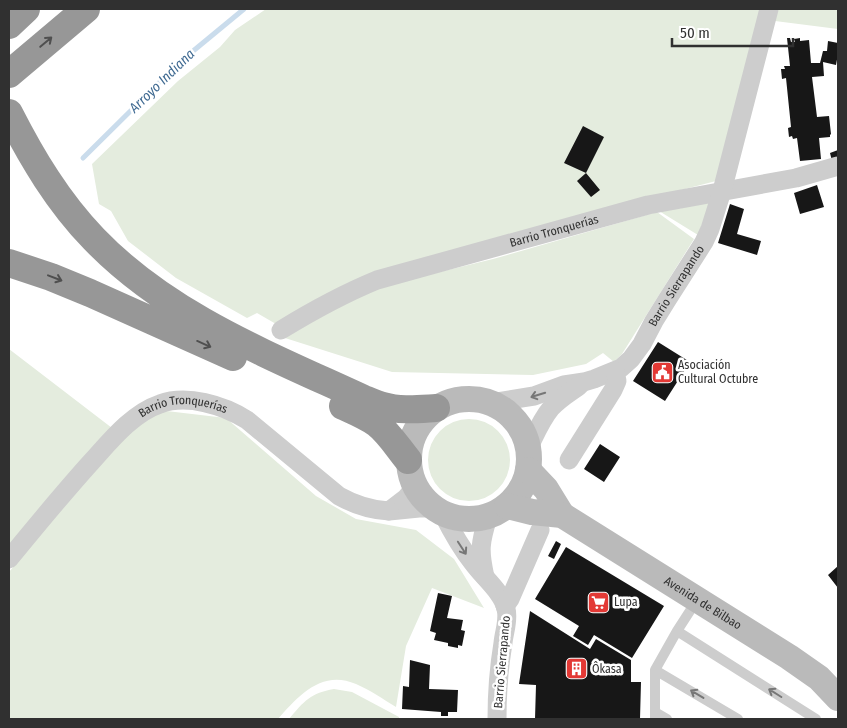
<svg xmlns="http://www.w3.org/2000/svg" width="847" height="728" viewBox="0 0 847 728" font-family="'Fira Sans Condensed',sans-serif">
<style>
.green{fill:#e4ecde}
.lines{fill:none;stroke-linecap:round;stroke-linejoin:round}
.stream{stroke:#cadcec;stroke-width:5}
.building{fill:#171717}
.service{stroke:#cdcdcd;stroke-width:10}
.minor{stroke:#cdcdcd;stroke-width:19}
.secondary{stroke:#bababa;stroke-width:26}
.motorway{stroke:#979797;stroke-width:28}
.oneway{stroke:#4f4f4f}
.oneway2{stroke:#777}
.labels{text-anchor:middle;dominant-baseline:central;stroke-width:5;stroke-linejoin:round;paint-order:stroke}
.street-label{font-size:12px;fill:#303030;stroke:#fff}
.poi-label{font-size:12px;fill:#303030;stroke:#fff;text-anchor:start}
.water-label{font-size:14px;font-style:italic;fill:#3e6991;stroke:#fff}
</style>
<rect width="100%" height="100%" fill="#fff"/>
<path class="green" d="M266 9H760L716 181 615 207 276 324 257 313 247 318 176 278 128 241 111 211 99 204 92 164 178 81 220 47 235 30Z
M778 9H838V29L775 21Z
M711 200 698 235 659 211 682 208Z
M657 212 694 239 622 354 614 362 603 353 586 364 533 375 392 372 285 338 322 315 374 288 493 259Z
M9 349 112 428 9 548Z
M158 410 226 418 316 496 356 519 416 530 454 559 484 608 432 588 406 646 396 707C383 699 370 690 356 684 322 669 298 696 278 719H9V572L119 440Z
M428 460a41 41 0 1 1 82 0a41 41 0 1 1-82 0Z
M334 689 352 692 399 717V719H289C304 701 311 693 334 689Z"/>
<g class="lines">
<path class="stream" d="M83 158 181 61 244 9"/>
</g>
<path class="building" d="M787 38H790L791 42H795L794 39 800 38V41L809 40 811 63H820L823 51H827L828 41 838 43 837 53 838 54 836 65 823 62 824 76 812 77 817 117 829 116 831 134 830 135V137L819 138 821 159 800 161 797 138 793 139 792 136 789 137 788 128 791 127 786 78 782 79 781 69H785L784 66H790Z
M583 126 604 137 586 173 564 163Z
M838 150V159L832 161 830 153Z
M586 173 600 190 591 197 577 181Z
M817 185 824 207 800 214 794 193Z
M730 204 744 209 737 234 761 241 757 255 718 243Z
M658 342 690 362 665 401 633 381Z
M600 444 620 457 604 482 584 469Z
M556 541 561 544 554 559 548 556Z
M566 547 664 606 632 658 594 635 588 645 573 636 579 626 535 599Z
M838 566V588L828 575Z
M438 593 452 596 447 618 463 620 461 630 465 631 462 646 458 645V648L448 646V643L434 640 436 633 430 631Z
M530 611 590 649 596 639 631 660V682H641L640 719H535L536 685 519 684Z
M410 660 430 665 429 689 458 690 457 712H448V716H441V712L402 709 403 686 409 687Z"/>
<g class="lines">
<path class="service" d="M677 631 816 719
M655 670 738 719
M655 712 667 719
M655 719V670L677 631 697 600"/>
<g class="minor">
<path id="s1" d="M281 330C312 311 343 294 377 280L648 205 796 178 838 166"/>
<path id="s2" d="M491 403 534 396 564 385 584 382 594 379 621 368 631 359 642 344 654 321 667 300 704 242 710 229 722 191 769 9"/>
<path d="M528 449C535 435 541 420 551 408 559 399 569 393 579 386"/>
<path d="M569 460 613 390 617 381 615 371"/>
<path d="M415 487 406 498 389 511 419 508H432"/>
<path d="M443 514C452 532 461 548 473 563 483 577 503 593 506 609 509 620 504 632 503 643 499 667 497 695 497 719"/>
<path id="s3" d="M9 559C36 526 64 492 93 460 111 440 133 413 160 404 187 394 223 405 247 420L339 496C355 505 370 510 389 511"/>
<path d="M485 577C479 550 480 543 488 517"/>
<path d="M505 606 510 599 540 530"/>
</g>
<g class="secondary">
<circle cx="469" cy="459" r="60"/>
<path d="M528 470 546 489 562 515"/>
<path id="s4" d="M507 506 532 512 562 515 789 657 819 678 838 698"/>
</g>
<path class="motorway" d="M9 25 26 9
M9 74 86 9
M9 113C32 158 58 202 94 239 168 316 269 355 364 399 370 401 376 404 383 406 400 411 418 409 436 408
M9 263 51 277 90 293 233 357
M343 406C354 411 366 416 376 423 389 433 398 448 408 460"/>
</g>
<defs><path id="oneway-shaft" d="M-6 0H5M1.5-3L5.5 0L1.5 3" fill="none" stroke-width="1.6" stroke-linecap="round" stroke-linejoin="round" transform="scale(1.25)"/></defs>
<g class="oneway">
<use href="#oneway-shaft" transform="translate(46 42) rotate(-40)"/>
<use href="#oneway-shaft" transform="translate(55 278) rotate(21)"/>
<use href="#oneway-shaft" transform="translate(204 344) rotate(24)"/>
</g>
<g class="oneway2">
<use href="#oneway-shaft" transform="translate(538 395) rotate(163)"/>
<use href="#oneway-shaft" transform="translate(462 548) rotate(57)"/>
<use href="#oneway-shaft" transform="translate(775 693) rotate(-148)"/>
<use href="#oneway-shaft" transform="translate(697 694) rotate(-149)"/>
</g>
<defs>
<symbol id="civic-square" viewBox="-11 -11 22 22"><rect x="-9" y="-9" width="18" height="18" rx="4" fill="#e33935" stroke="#fff"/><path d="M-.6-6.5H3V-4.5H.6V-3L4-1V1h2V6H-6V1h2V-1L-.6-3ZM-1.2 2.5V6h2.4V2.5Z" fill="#fff"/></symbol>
<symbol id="supermarket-square" viewBox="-11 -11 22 22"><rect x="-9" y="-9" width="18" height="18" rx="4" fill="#e33935" stroke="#fff"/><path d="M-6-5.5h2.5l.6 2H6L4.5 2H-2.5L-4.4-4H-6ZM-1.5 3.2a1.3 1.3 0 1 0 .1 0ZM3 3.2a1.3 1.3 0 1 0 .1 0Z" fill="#fff"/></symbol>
<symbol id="building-square" viewBox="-11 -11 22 22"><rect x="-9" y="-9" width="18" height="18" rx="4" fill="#e33935" stroke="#fff"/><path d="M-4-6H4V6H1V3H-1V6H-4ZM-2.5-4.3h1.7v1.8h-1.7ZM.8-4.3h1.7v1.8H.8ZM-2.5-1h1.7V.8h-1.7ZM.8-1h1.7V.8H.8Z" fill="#fff"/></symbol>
</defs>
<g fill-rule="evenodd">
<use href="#civic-square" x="650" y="360" width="25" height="25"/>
<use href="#supermarket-square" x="586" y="590" width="25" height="25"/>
<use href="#building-square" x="564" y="656" width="25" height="25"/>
</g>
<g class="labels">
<g class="street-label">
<text stroke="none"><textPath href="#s1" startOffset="292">Barrio Tronquerías</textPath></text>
<text stroke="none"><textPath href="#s2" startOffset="235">Barrio Sierrapando</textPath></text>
<text stroke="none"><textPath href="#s3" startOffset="241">Barrio Tronquerías</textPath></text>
<text stroke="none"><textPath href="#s4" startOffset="222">Avenida de Bilbao</textPath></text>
<text transform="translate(502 662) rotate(-85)">Barrio Sierrapando</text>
</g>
<g class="poi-label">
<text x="678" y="365">Asociación<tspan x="678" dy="14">Cultural Octubre</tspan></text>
<text x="614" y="602">Lupa</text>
<text x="592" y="669">Ôkasa</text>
</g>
<g class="water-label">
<text transform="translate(162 81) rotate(-44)">Arroyo Indiana</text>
</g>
</g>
<rect width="847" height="728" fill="none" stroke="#303030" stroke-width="20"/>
<path d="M672 38v8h121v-8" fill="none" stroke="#303030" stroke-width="2.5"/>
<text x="680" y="38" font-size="15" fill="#303030" stroke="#ffffff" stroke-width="4" paint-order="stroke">50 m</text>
</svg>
